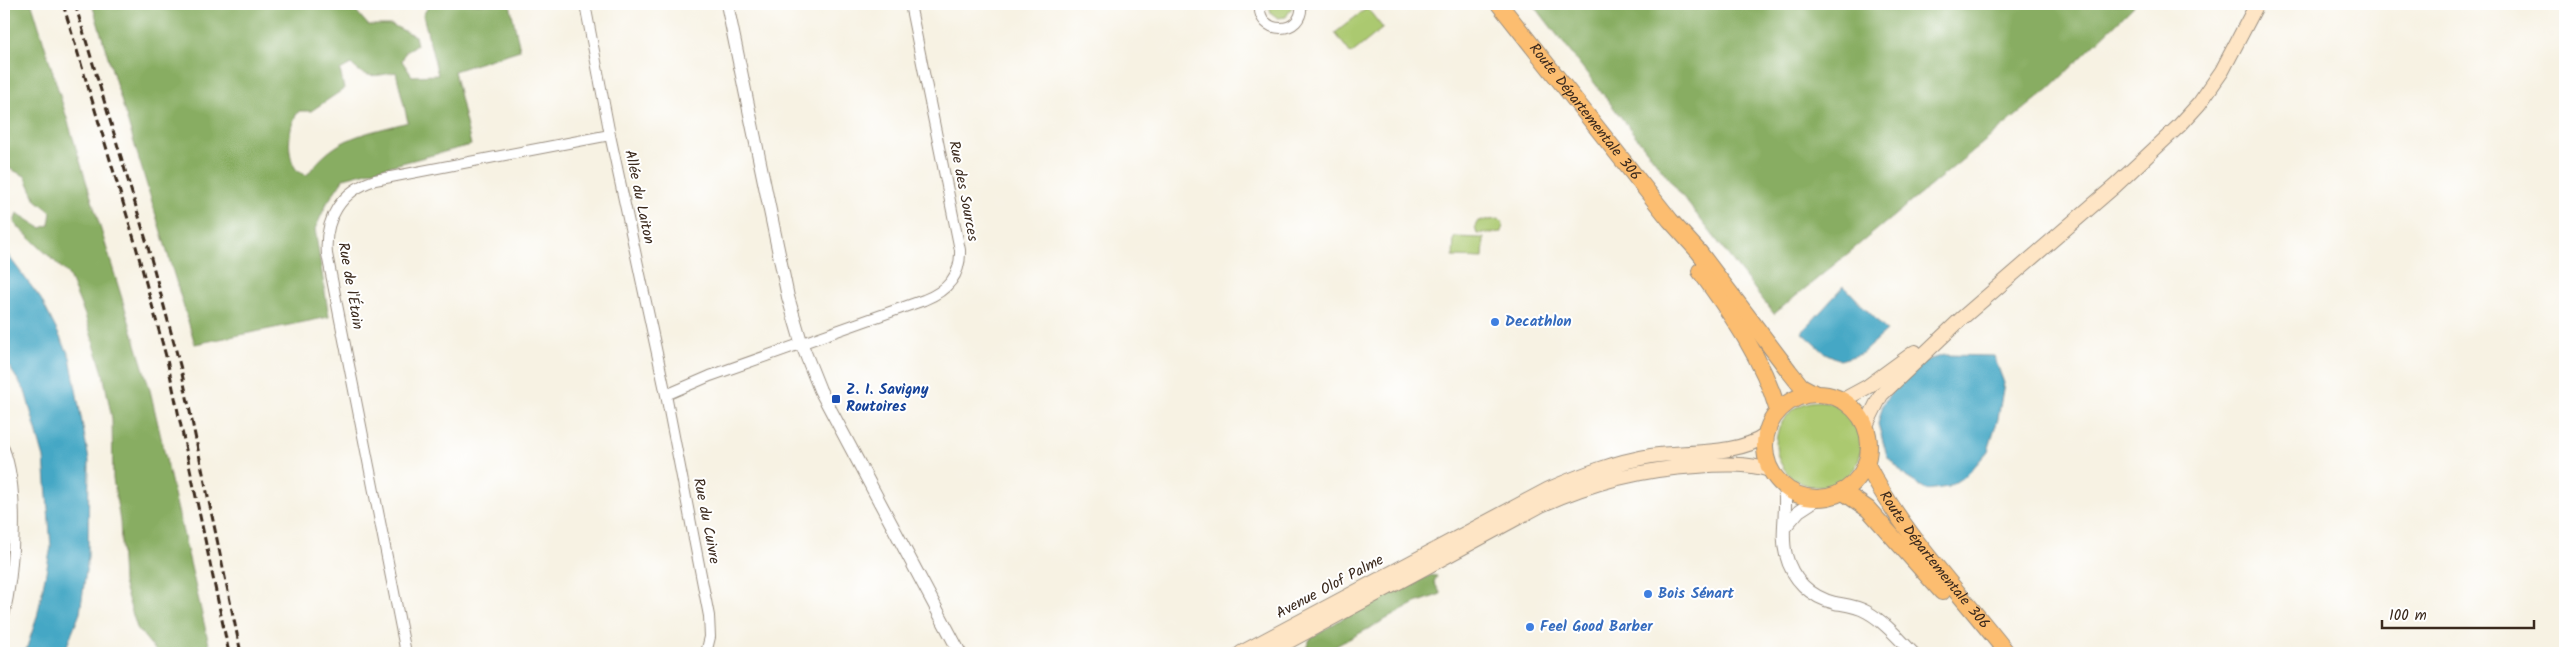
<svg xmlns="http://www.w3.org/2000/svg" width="2569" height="657" viewBox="0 0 2569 657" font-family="Kalam,sans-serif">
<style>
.green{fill:#abc970;stroke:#737a47}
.forest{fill:#88ad62;stroke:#626c40;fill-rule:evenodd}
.water{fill:#45a7c5;stroke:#406872}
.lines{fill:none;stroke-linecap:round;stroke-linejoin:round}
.minor-casing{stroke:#998e80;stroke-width:12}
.tertiary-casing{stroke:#998e80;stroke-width:14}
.secondary-casing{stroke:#998e80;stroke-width:16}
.primary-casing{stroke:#998e80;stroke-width:18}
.minor{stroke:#fff;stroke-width:10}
.tertiary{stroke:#fff;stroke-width:12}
.secondary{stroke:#fee5c5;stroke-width:14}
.primary{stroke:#fcbd6f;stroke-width:16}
.rail{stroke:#3b2a1e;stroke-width:3;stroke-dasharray:8 4;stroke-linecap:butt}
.shop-dot{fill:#3f7fe0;stroke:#fff;stroke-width:2}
.transit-dot{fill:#1a4fb4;stroke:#fff;stroke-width:2}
.labels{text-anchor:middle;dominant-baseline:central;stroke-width:4;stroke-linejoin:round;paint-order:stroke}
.street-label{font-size:15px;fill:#3b2a1e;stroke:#fff}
.shop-label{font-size:15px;font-weight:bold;fill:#366cbe;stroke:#fff;text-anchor:start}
.transit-label{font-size:15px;font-weight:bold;fill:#164399;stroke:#fff;text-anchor:start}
</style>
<rect width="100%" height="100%" fill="#fff"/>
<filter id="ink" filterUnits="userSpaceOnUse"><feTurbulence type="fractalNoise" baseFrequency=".02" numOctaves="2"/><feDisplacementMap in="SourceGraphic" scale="10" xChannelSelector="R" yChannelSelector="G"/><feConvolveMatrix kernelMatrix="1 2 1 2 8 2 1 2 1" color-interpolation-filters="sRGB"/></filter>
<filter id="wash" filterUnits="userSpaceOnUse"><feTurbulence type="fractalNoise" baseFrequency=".0096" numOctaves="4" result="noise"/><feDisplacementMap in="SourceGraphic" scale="20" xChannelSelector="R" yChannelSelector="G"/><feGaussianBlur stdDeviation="1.12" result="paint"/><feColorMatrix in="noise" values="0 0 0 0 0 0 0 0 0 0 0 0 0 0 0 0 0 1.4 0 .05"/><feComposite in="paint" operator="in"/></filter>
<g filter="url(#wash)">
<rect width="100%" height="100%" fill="#f7f2e3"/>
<path class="green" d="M1269 4H1292V7L1286 17 1278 18 1271 13Z
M1367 8 1383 28 1351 54 1335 33Z
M1499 219 1503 223 1502 232 1477 234 1475 226 1478 221Z
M1454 237 1484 238 1483 258 1453 257Z
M1776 444a43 43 0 1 1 86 0a43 43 0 1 1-86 0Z"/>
<path class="forest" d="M4 4H32L150 390 211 653H160L156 651 137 628 123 583 120 521 113 479 112 419 103 373 85 315 68 274 14 223 17 213 41 228 49 225 51 212 36 200 25 176 4 166Z
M92 4H358L357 12 368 25H392L415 36 417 45 406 51 402 61 412 76 438 75 423 15 430 4H510L520 50 454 71 471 145 344 178 327 203 315 229 329 317 195 344ZM351 64C367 80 375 76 396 72L408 122C362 135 337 135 307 175 304 174 298 172 296 169 286 155 288 124 299 111H311L344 89 340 70Z
M1533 4H2136L2050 88 1774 314Z
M1431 575 1437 576 1434 582 1441 594 1416 603 1323 653H1298L1305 650 1310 639 1362 606Z"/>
<path class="water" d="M4 250 41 299 70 357 89 460 88 557 80 613 64 653H25L37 617 51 547 44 458 25 391 4 359Z
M1844 286 1887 331 1861 354 1840 360 1825 353 1802 332Z
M1944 355 1994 356 2004 383 1998 419 1988 451 1968 474 1948 487 1927 490 1906 477 1887 456 1878 424 1883 404 1897 384 1921 362Z"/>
</g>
<g filter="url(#ink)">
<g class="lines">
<defs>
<path id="minor" d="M585 4 610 135 666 395 709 616 710 637 706 653
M1260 4C1256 36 1305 36 1301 4
M666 395 710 376 924 300C947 291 961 276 960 250L910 4
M4 449C20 490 14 573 4 616
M406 653 327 254C324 219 341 191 375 180L610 135"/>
<path id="tertiary" d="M727 4 788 297 802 345 820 390 960 653
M1784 487C1788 509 1780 533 1786 555 1792 579 1810 597 1835 603 1846 605 1857 606 1867 612 1885 622 1899 639 1913 653
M1786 526 1799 511 1819 498"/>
<path id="secondary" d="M1843 400 1867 387 1915 352
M1866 425 1881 395 1961 319 2115 186 2179 126 2199 104 2222 71 2257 4
M1241 653 1549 489C1582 475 1615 462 1651 456 1685 451 1738 456 1766 435
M1267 653 1541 505C1592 482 1642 469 1697 466 1722 464 1746 463 1770 470"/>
<g id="primary">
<path id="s1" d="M1499 4 1670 220 1699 252 1789 371 1801 386 1816 394"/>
<path d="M1700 271C1732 315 1763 359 1778 411"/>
<circle cx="1817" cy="446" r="52"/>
<path id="s2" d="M1866 463C1903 535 1958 590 2007 653"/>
<path d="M1842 491 1868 509 1942 592"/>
</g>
</defs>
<use href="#minor" class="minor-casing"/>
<use href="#tertiary" class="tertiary-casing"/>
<use href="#secondary" class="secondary-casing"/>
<use href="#primary" class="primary-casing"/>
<use href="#minor" class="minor"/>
<use href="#tertiary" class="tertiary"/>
<use href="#secondary" class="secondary"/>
<use href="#primary" class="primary"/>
<path class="rail" d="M63 4 134 239 167 360 229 653
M75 4 146 240 181 369 241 653"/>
</g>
</g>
<g class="shop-dot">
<circle cx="1495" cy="322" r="5"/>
<circle cx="1648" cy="594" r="5"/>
<circle cx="1530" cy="627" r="5"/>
</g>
<rect class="transit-dot" x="831" y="394" width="10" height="10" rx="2.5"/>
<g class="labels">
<g class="street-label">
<text stroke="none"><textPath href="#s1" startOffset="138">Route Départementale 306</textPath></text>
<text transform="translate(963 191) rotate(79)">Rue des Sources</text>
<text transform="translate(639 197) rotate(78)">Allée du Laiton</text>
<text transform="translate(350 286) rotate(80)">Rue de l'Étain</text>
<text transform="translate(706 521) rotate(79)">Rue du Cuivre</text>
<text stroke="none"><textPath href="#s2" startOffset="119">Route Départementale 306</textPath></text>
<text transform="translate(1330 587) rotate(-28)">Avenue Olof Palme</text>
</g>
<g class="shop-label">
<text x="1505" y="322">Decathlon</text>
<text x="1658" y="594">Bois Sénart</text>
<text x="1540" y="627">Feel Good Barber</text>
</g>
<g class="transit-label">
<text x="846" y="390">Z. I. Savigny<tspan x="846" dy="17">Routoires</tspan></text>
</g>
</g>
<rect width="2569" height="657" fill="none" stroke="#fff" stroke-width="20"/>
<path d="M2382 620v8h152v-8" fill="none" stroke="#3b2a1e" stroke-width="2.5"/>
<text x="2389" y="620" font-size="15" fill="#3b2a1e" stroke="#ffffff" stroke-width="4" paint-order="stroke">100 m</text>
</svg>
